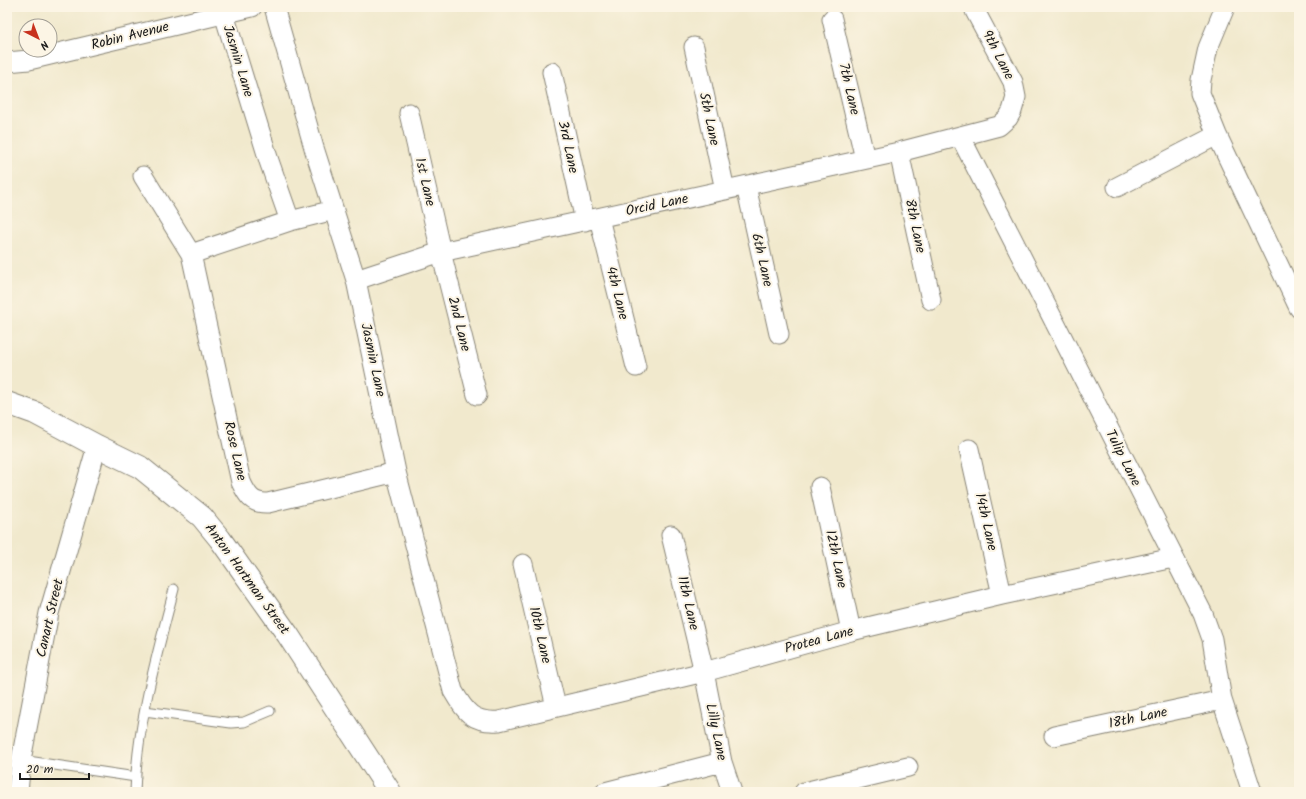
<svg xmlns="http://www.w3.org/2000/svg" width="1306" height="799" viewBox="0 0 1306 799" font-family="Kalam,sans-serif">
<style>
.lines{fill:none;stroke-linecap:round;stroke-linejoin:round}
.service-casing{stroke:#868274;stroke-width:11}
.minor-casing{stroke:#868274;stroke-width:21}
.tertiary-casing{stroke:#868274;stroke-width:24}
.service{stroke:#fff;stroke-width:9}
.minor{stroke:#fff;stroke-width:19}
.tertiary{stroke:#fff;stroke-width:22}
.labels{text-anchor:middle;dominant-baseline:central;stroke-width:4;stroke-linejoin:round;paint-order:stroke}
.street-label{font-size:14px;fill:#1c1c1c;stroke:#fcf5e5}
</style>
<rect width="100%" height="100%" fill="#fcf5e5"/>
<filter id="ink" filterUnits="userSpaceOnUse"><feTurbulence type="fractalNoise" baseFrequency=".025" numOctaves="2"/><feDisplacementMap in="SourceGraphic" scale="8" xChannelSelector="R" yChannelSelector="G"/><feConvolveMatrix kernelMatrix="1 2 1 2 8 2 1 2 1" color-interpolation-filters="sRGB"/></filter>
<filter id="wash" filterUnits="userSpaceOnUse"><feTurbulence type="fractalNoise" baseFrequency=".012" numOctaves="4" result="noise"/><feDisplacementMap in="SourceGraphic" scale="16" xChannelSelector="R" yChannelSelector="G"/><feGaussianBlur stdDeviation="0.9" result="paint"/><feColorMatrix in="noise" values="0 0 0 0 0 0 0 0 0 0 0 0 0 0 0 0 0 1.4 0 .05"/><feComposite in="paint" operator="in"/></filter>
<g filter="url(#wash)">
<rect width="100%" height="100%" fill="#f1e9cd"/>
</g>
<g filter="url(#ink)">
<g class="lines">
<defs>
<path id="service" d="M145 711 231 723 244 722 270 711
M21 760 136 777
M135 792C137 723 157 655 174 589"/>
<path id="minor" d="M274 7 314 148 356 280 396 472 453 691C465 712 473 723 499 721L704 672 851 631 1002 595 1173 558
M1225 7 1208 48 1201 80 1200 93 1217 135 1299 308
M224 14 269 161 290 221
M832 19 865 159
M694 47 725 190
M7 62 29 60 252 7
M552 72 585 221
M409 113 441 252 477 395
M960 136 1203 614 1212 639 1222 700 1252 792
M899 152 931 300
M143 176 191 254 241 482C247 495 252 504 268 503L396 472
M746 186 779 334
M1117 187 1217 135
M599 218 636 367
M191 254 290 221 334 210
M356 280 441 252 899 152 999 126 1008 118 1012 111 1016 97 1013 82 975 11
M969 449 1002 595
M820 487 851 631
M671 535 704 672 722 762 732 792
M523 564 556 707
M1054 736 1222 700
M18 792 21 760 49 613 97 446
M605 792 722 762
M804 792 908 767"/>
<path id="tertiary" d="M7 403 35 413 97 446 140 467 202 517 220 539 288 635 390 792"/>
</defs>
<use href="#service" class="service-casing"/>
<use href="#minor" class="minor-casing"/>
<use href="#tertiary" class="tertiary-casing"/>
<use href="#service" class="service"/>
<use href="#minor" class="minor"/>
<use href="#tertiary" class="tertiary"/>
</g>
</g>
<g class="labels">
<g class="street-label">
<text transform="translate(130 36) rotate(-14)">Robin Avenue</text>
<text transform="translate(998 55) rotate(63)">9th Lane</text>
<text transform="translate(238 61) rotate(73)">Jasmin Lane</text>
<text transform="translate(849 89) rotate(77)">7th Lane</text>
<text transform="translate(709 119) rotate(78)">5th Lane</text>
<text transform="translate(568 147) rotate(78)">3rd Lane</text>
<text transform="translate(425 182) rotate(77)">1st Lane</text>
<text transform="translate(657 205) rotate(-12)">Orcid Lane</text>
<text transform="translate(915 226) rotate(78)">8th Lane</text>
<text transform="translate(762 260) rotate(77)">6th Lane</text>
<text transform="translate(617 293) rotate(76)">4th Lane</text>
<text transform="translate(459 324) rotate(76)">2nd Lane</text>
<text transform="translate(373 360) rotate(78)">Jasmin Lane</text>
<text transform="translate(235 451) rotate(77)">Rose Lane</text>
<text transform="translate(1123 458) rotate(63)">Tulip Lane</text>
<text transform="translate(986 522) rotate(77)">14th Lane</text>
<text transform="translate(836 559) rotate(78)">12th Lane</text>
<text transform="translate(247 579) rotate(54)">Anton Hartman Street</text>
<text transform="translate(688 603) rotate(77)">11th Lane</text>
<text transform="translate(50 618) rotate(-77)">Canart Street</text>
<text transform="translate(540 635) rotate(77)">10th Lane</text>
<text transform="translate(819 640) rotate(-15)">Protea Lane</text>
<text transform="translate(1138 718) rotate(-12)">18th Lane</text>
<text transform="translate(716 732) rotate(78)">Lilly Lane</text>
</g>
</g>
<rect width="1306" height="799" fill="none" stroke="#fcf5e5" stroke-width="24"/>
<g transform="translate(38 38) rotate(138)"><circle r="19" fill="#fcf5e5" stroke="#a29e95"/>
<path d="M0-3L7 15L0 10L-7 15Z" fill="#c8321e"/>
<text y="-6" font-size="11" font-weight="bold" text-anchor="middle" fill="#1c1c1c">N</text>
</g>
<path d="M20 773v6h69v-6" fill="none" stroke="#1c1c1c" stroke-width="2"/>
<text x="26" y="773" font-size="12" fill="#1c1c1c" stroke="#fcf5e5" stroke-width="3" paint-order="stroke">20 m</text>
</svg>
